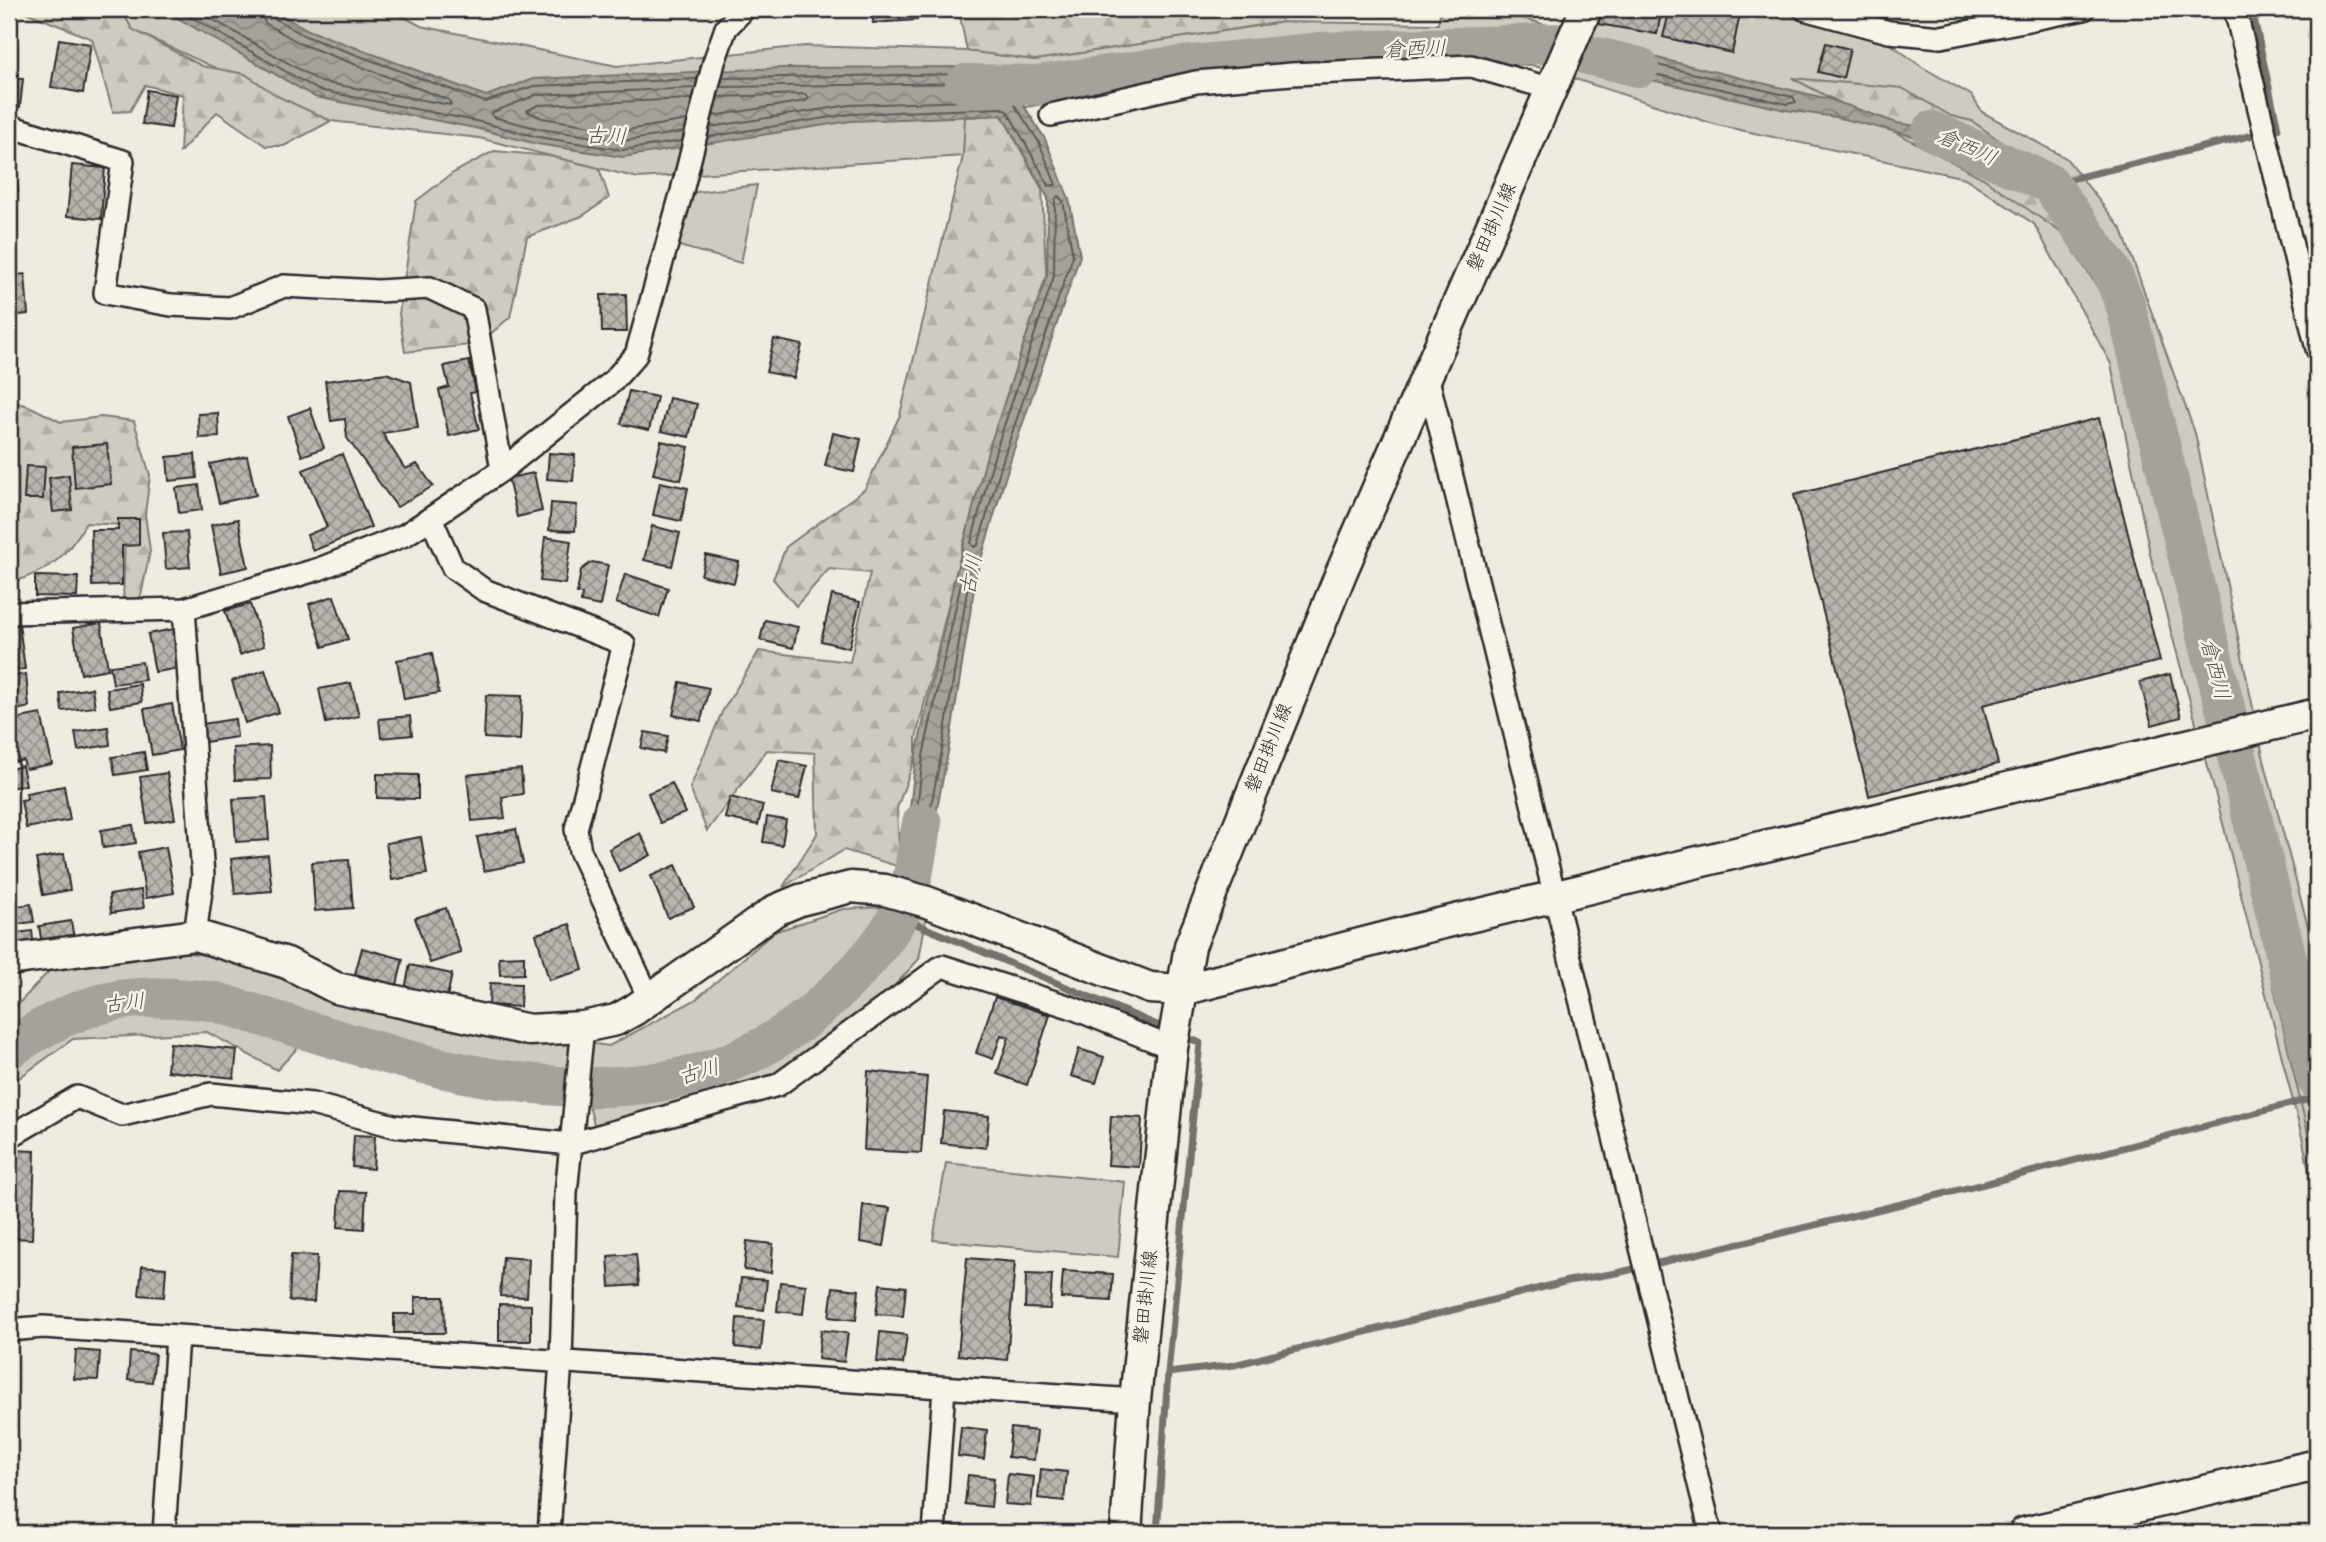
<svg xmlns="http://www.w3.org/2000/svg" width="2326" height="1542" viewBox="0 0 2326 1542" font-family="'Balsamiq Sans','Klee One',sans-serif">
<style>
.green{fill:#cfcbc2;stroke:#7d7b76;stroke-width:2}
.forest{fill:url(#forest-firs);stroke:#7d7b76;stroke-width:2}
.water{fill:url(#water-waves);stroke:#74726e;stroke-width:2}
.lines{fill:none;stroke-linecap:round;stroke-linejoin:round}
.shore{stroke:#5b5b57;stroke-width:2}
.stream{stroke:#74726e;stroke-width:7}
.river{stroke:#a4a29a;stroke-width:40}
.building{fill:url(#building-cross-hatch);stroke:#2b2b2b;stroke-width:2}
.street-casing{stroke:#2b2b2b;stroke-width:26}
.secondary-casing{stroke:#2b2b2b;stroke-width:35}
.street{stroke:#f7f3e8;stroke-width:21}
.secondary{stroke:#f7f3e8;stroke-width:30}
.labels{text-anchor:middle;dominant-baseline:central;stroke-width:5;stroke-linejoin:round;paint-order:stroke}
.street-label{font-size:19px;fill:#2b2b2b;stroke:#f7f3e8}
.water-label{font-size:21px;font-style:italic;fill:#555552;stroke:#f7f3e8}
</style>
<defs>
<pattern id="forest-firs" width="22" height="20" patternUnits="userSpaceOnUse" patternTransform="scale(1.75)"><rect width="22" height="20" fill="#cfcbc2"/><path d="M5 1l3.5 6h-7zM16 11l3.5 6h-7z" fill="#b2aea7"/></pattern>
<pattern id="water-waves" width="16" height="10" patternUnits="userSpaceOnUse" patternTransform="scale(1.75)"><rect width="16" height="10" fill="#a4a29a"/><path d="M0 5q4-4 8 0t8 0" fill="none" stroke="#86847e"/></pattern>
<pattern id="building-cross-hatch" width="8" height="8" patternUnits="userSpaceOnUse" patternTransform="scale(1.75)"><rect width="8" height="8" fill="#b8b5ae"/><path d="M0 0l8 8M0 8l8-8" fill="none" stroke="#96938e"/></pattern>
</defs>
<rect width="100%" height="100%" fill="#efebe0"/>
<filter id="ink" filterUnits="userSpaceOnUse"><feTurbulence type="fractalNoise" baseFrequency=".0143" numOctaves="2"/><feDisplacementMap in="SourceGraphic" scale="14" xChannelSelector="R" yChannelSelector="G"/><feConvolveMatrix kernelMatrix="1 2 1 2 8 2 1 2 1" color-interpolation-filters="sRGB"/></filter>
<g filter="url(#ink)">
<path class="green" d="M87 9H389L421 26 617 66 805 46 967 51 1035 60 1282 22 1438 24 1441 9H1490L1575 33 1585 9H1808L1865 25 1922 67 1971 95 1982 112 2066 158 2122 230 2195 433 2264 760 2317 961V1213L2303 1141 2217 800 2151 558 2111 364 2034 224 1965 178 1717 125 1532 65 1444 61 1102 94 966 117 963 156 638 178 479 138 331 121Z
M757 185 741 263 679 246 689 193Z
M884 907 926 919 919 959 852 1033 784 1077 596 1131 587 1099 550 1096 302 1043 277 1070 207 1032 73 1039 9 1085V1014L64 955 128 947 246 959 521 1033 609 1046 695 1000 774 932 843 909Z
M946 1163 1125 1182 1118 1257 933 1240Z"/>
<path class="forest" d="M18 9H121L132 29 202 66 245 74 279 97 331 121 284 146H266L217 112 180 152 183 95 145 85 130 111 113 112 92 39Z
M953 9H1280L1282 22 1035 60 967 51 960 16Z
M1792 78 1902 88 1951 116 1972 121 2010 148 2046 182 2071 187 2120 261 2160 384 2171 445 2184 481 2317 1025V1173L2211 717 2108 303 2063 234 2026 208 1983 178Z
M1002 115 1042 189 1047 288 963 545 916 738V755L897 808 900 867 844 850 783 887 817 834 815 753 767 750 707 831 690 788 722 712 759 651 850 662 870 573 829 569 796 606 773 579 786 547 865 489 900 415 963 156 965 117Z
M494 151 549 156 599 168 609 198 582 216 527 237 510 317 479 344 405 352 399 314 416 201 453 173Z
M9 401 29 406 61 422 101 417 134 421 150 475 145 514 150 551 141 596 123 611 125 525 86 523C66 558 48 572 9 583Z"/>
<path class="water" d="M162 9H270L308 30 486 96 533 79 784 68 968 67 1020 76 1019 98 1045 139 1069 199 1080 256 1012 455 976 576 949 747 923 880 903 871 916 755 954 581 988 451 1047 274 1048 198 1002 115 851 121 623 157 537 144 475 128 315 97Z
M1590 42 1829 99 1897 123 1961 133 1981 153 1836 117 1786 110 1584 65Z"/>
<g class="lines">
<path class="shore" d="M177 9 318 90 476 121 538 137 622 150 682 141
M195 9 321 82 451 105 449 100 301 44 265 23 260 9
M268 9 272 17 305 36 485 102 534 86 697 79
M1598 51 1793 97 1796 102 1787 104 1596 61 1593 57Z
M713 116 806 101 809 98 805 94 718 97
M687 120 622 131 542 118 527 111 538 105 692 99
M710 127 850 105 1000 100 1003 92 1000 89 966 83 720 87
M684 132 622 141 540 129 493 117 491 113 536 95 695 88
M708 137 850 114 1002 108 1008 112 1049 186 1056 185 1039 142 1012 101 1010 81 967 74 723 78
M1058 196 1063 201 1073 256 1005 453 978 545 974 547 971 543 995 453 1054 276 1055 200Z
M965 580 968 584 943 745 919 866 915 869 911 864 923 756 961 583Z"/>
<path class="stream" d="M2050 184 2278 129 2252 9
M897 916 1169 1030
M1168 1373 1234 1365 1568 1281 1617 1273 1984 1184 2317 1097
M1157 1533 1168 1373 1200 1043 1180 1034"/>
<path class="river" d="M965 84 1038 85 1143 70 1321 52 1561 43 1588 55 1639 67
M1932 131 2050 184 2109 267 2125 303 2317 1080
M9 1049C80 1000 130 990 216 1002 405 1059 643 1157 816 1010 849 982 889 941 906 900 915 877 917 847 922 823"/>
</g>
<path class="building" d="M872 9H916L917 20 873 23Z
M1604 9H1662L1657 34 1598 24Z
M1670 9H1741L1732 53 1663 37Z
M59 39 91 44 83 93 51 87Z
M1826 43 1850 49 1843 78 1818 72Z
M9 78 23 79 20 107 9 106Z
M147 90 176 95 171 128 142 124Z
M9 137 18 191 9 193Z
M72 165 105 168 101 219 67 216Z
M25 274 28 314 9 316V276Z
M626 294 627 332H602L601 295Z
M774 339 802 345 794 378 766 372Z
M469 361 476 392 470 393 479 429 449 436 439 390 449 387 444 366Z
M386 373 411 382 418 428 382 433 405 469 417 464 433 486 397 507 347 438 345 419 331 421 325 381Z
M629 391 657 397 649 430 621 424Z
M669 398 697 404 689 437 661 431Z
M310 408 324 448 302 456 288 416Z
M218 413 219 437 199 438 198 414Z
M2099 418 2160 661 1983 705 1998 764 1869 796 1794 495Z
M833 433 861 439 854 472 825 466Z
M661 441 689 447 681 480 653 474Z
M107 444 111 484 75 488 72 447Z
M549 453 575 455 573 481 547 479Z
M195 454 197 478 169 481 167 457Z
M342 454 371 527 313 551 307 535 327 527 303 470Z
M247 456 256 495 219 503 210 464Z
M26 466 45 467 43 499H24Z
M534 473 542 511 517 517 508 478Z
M69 475 72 510 53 512 49 478Z
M660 482 688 488 681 521 653 515Z
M199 485 202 510 179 513 176 488Z
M551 503 577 505 575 531 549 530Z
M118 519H139V545L122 546V585L92 586 91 530H118Z
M238 519 248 567 221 573 211 525Z
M652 526 680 533 672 566 644 560Z
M187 532 190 567 166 569 163 533Z
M545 537 571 541 565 584 540 581Z
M706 555 739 562 734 583 701 575Z
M592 562 608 565 600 606 581 602 582 594 577 593 581 570Z
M625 574 668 588 659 617 616 603Z
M35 576 78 577 77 597 35 596Z
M832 595 860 602 849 648 821 641Z
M334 596 348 639 323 647 309 604Z
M250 604 264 646 240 655 225 611Z
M765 620 798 627 793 648 760 640Z
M101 623 108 669 81 674 73 628Z
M19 624 25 669 9 671V625Z
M174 629 181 668 155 672 148 634Z
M432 653 439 693 404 699 397 660Z
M142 662 145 680 113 684 110 666Z
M265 670 279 712 245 723 232 681Z
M26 674 29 707 9 712V677Z
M2170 674 2181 717 2152 725 2140 682Z
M680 682 709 688 701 721 673 715Z
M351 683 359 716 326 723 319 689Z
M140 684 142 702 110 707 107 689Z
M92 688 95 707 62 711 60 693Z
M486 695 522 696 520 740 484 738Z
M172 704 180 750 152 755 144 709Z
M41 714 52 764 26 769 23 760 15 762 10 720Z
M410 716 412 735 381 738 379 719Z
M235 719 237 737 205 742 202 724Z
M108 727 110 745 78 750 75 732Z
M645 732 668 736 664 753 641 748Z
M270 746 271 779 235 780 233 748Z
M144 752 147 770 115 775 112 757Z
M779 760 807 766 799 799 771 793Z
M22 766 26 785 9 788V769Z
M521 769 523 794 502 797 505 818 472 821 467 775Z
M167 773 175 819 147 823 140 777Z
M377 774 418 775V799L377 798Z
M672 783 685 813 660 823 648 793Z
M64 786 70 820 26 828 21 800 27 799 26 793Z
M266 797 269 840 236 842 233 799Z
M730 797 763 805 758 825 725 818Z
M767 817 786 820 782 845 763 842Z
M133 825 136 843 103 848 101 830Z
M516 829 523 863 484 871 477 837Z
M640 833 651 855 619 871 609 849Z
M421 837 427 874 392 880 386 843Z
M166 847 174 893 146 898 138 852Z
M64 854 70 890 43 895 36 859Z
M268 855 272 891 235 894 231 859Z
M349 860 353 908 315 911 312 862Z
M676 865 694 907 668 918 651 876Z
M141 890 144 908 111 913 109 895Z
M31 904 34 922 9 925V907Z
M446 908 461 953 430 963 415 918Z
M71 921 74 939 42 944 39 926Z
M570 924 583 970 549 980 536 934Z
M32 931 34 948 9 952V934Z
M362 948 403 959 397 985 355 974Z
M524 956V974L500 975 499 957Z
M410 965 452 974 447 997 405 989Z
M490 983 521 984 520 1007 489 1005Z
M995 997 1050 1015 1027 1085 997 1074 1009 1037 1001 1035 993 1059 976 1053Z
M170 1043 237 1050 234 1078 167 1071Z
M1079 1049 1104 1057 1096 1083 1071 1076Z
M868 1071 927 1077 921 1153 864 1150Z
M944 1111 989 1116 986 1148 941 1143Z
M1111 1116 1142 1118 1139 1167 1108 1165Z
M354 1135 375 1136 373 1169 352 1167Z
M9 1150 35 1151 32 1239 9 1238Z
M340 1191 366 1192 364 1229 338 1227Z
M863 1205 890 1208 884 1246 860 1242Z
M747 1241 773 1244 771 1273 744 1270Z
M636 1254 639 1285 610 1287 608 1256Z
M291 1255 317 1256 314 1302 289 1301Z
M503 1257 529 1259 527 1297 500 1296Z
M967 1258 1015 1262 1007 1360 958 1355Z
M9 1263H13L11 1303H9Z
M142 1266 166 1268 164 1297 139 1295Z
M1063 1271 1113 1274 1111 1301 1061 1298Z
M1026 1274 1052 1275 1050 1309 1025 1308Z
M741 1278 767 1280 764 1310 738 1307Z
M780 1282 806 1285 803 1314 777 1311Z
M880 1284 906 1287 903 1316 876 1314Z
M833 1287 859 1290 856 1320 829 1317Z
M415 1297H444L445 1333H394V1314H415Z
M499 1304 531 1305V1341H499Z
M737 1318 764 1320 761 1350 735 1347Z
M821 1330 848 1333 844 1362 818 1359Z
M880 1332 907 1335 903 1364 877 1362Z
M76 1350 100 1352 98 1380 74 1379Z
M130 1352 155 1354 152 1382 128 1380Z
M961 1427 987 1430 984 1459 958 1456Z
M1011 1428 1037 1431 1034 1460 1008 1457Z
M1041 1469 1067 1472 1064 1501 1038 1498Z
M1008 1474 1034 1477 1031 1506 1005 1504Z
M968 1475 994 1478 991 1507 965 1504Z
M945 1525 971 1528V1533H944Z
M994 1529 1021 1532V1533H994Z"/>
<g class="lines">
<defs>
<path id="street" d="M1804 9 1889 32 1941 37 2084 9
M2235 9 2317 349
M1051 115 1196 82 1292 74 1471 66 1552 89
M9 126 123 161 105 293 171 305 230 308 284 286 378 291 430 288 474 309 502 470
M1427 375 1711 1533
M431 518 453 568 484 590 624 644 576 829 580 851 649 998
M184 609 203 876 195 935
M9 613 184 609 319 569 405 535 431 518 502 470 612 382 636 355 682 191 714 62 726 28 744 9
M9 1137 77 1097 122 1115 211 1094 312 1104 394 1126 570 1144 778 1085 942 966 1070 1007 1172 1048
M9 1330 43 1327 1135 1400
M164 1533 177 1336
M549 1533 561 1360 566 1193 583 1027
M934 1533 944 1388"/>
<path id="secondary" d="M9 960 195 935 287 963 336 988 529 1030 583 1027 616 1020 634 1010 776 910 800 900 851 887 885 890 927 902 1150 988 1182 990 1418 929 2317 714
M1126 1533 1135 1400 1172 1048 1190 946 1341 573 1586 9
M2024 1533 2317 1465"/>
</defs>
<use href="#street" class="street-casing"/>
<use href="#secondary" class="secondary-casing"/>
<use href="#street" class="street"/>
<use href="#secondary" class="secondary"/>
</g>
</g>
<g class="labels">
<g class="street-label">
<text transform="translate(1492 227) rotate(-66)">磐田掛川線</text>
<text transform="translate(1269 748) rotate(-68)">磐田掛川線</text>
<text transform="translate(1146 1297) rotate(-84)">磐田掛川線</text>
</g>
<g class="water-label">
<text transform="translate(1415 49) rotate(-2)">倉西川</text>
<text transform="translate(606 136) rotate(2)">古川</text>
<text transform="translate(1967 147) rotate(24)">倉西川</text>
<text transform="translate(971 575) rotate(-79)">古川</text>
<text transform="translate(2215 669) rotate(76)">倉西川</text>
<text transform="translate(124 1003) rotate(-6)">古川</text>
<text transform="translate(699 1072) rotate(-16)">古川</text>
</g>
</g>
<rect width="2326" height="1542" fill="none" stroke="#f7f3e8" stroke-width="35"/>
<rect x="18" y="18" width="2291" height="1507" fill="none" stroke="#2b2b2b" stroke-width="2.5" filter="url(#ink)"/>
</svg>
